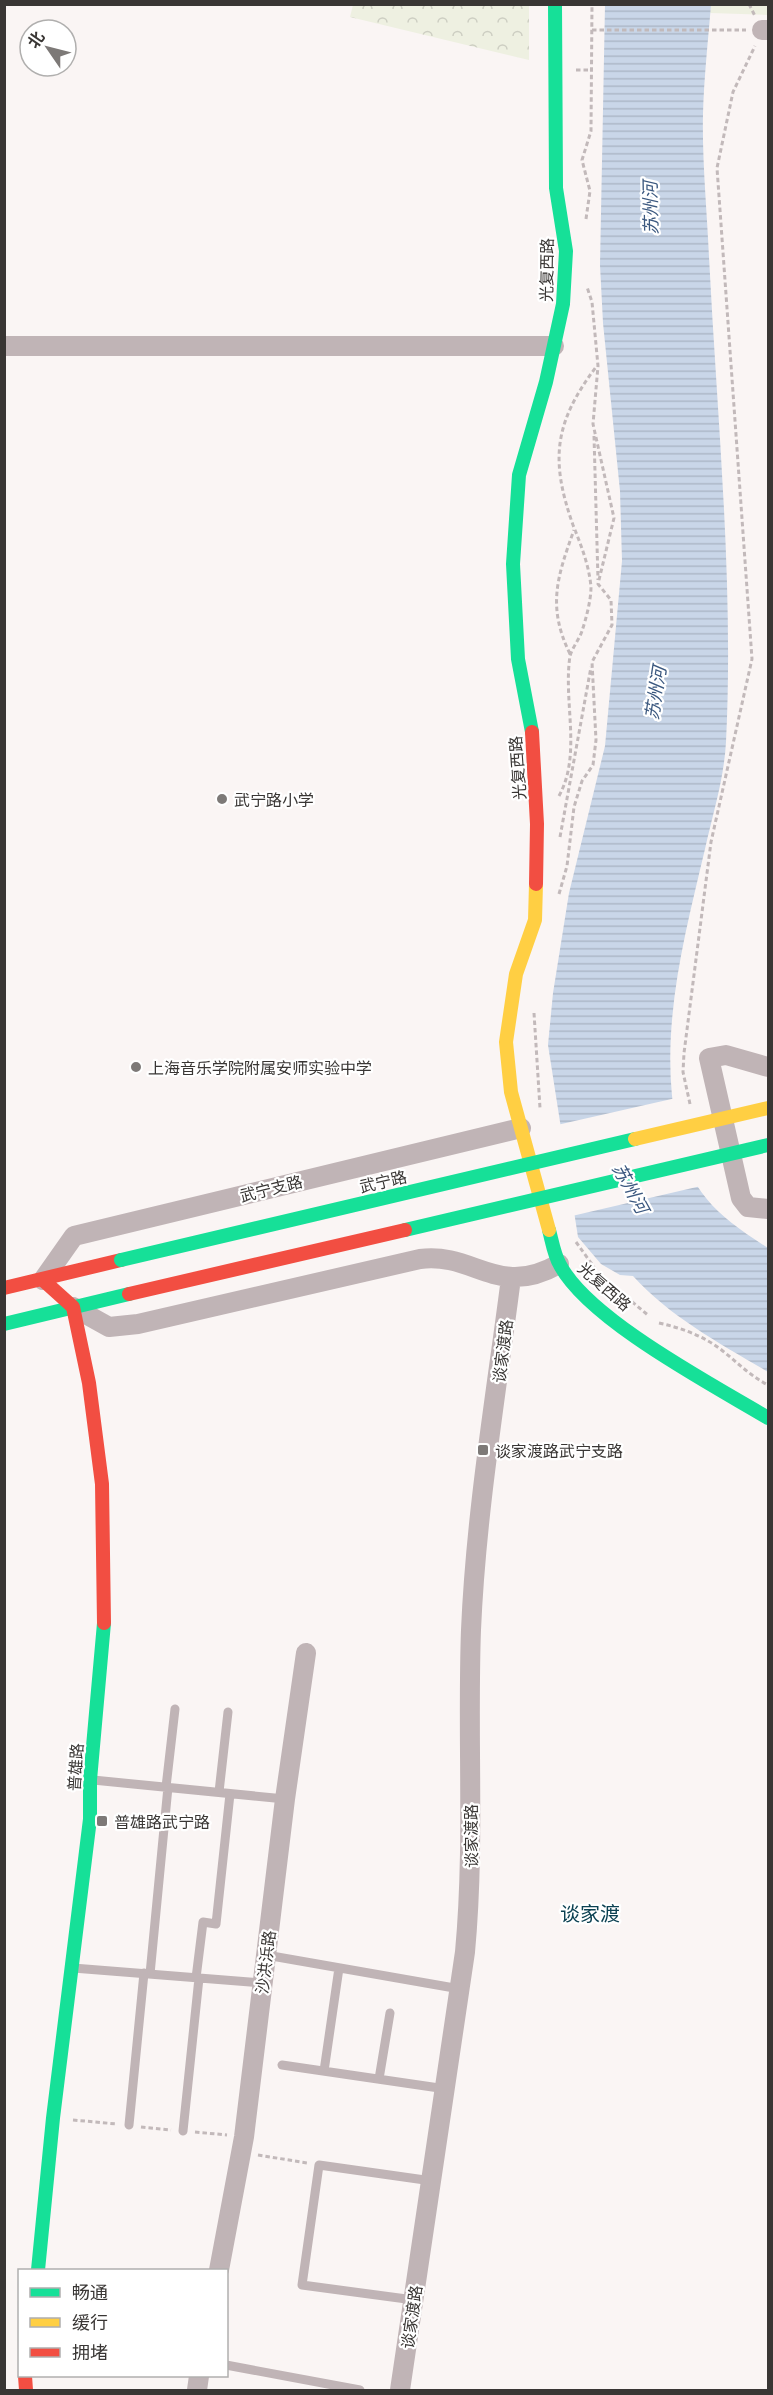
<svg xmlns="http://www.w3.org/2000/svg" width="773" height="2395" viewBox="0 0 773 2395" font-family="'Exo 2','Noto Sans SC',sans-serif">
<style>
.green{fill:#eef0e1}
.park{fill:url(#park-crowns)}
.water{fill:url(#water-rules)}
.pier{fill:#faf5f4}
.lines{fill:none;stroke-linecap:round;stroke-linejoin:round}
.path{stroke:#c2b9ba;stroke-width:3;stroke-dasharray:4.5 3;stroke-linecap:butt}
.lane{stroke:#c0b4b6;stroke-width:9}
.street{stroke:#c0b4b6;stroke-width:20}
.fast{stroke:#16e098;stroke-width:14}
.slow{stroke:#ffcf43;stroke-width:14}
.jam{stroke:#f24e42;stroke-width:14}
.fast-bridge{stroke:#16e098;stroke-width:14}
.slow-bridge{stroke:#ffcf43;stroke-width:14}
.jam-bridge{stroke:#f24e42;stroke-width:14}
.poi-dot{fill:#7d7977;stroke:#fff;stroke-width:2}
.labels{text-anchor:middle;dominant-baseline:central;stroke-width:4.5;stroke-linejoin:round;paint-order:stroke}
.street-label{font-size:16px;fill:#393634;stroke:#fff}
.poi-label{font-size:16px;fill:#393634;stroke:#fff;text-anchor:start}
.water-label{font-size:18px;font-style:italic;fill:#3b587f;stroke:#fff}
.quarter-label{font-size:20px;fill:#0c4152;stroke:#fff}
</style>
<defs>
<pattern id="park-crowns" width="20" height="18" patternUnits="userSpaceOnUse" patternTransform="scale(1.5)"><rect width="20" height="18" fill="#eef0e1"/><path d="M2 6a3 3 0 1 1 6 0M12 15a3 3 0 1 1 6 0" fill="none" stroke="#cdcec2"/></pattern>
<pattern id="water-rules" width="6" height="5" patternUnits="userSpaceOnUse" patternTransform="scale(1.5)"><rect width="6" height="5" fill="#c9d6e8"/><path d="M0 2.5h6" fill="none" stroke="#adb8c8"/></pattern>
</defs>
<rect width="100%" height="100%" fill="#faf5f4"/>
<path class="green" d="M711 5H768V15L710 13Z"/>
<path class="park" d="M353 5H529V60L350 17Z"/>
<path class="water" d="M605 5H711C708 41 704 78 703 114 702 161 707 210 709 257 717 417 734 582 726 742 724 779 713 813 705 849 683 942 658 1034 677 1130 689 1193 717 1215 768 1248V1372C721 1344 670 1317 633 1276L620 1275 601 1264 578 1237 548 1045 553 993 569 893 605 746 622 561 620 491 603 323 600 265Z"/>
<path class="pier" d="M676 1098 687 1158 701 1186 572 1216 557 1125Z"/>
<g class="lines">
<path class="path" d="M749 4 755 16
M592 30H746
M576 70H592
M586 219 590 191 582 160 591 131 592 4
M594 436 598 580
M570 654C547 607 557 577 574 530
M559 796C582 754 563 702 570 656 572 648 579 640 582 631 586 619 591 600 591 587 589 565 581 545 573 525 550 460 554 423 596 367
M560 837 591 667
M559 894 567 866 574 807 582 781 593 765 596 740 592 662 612 625 611 600 598 584 614 518 593 424 598 366 592 302 587 287
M534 1013 540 1108
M690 1104 683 1072 684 1053 711 842 752 659 717 168 733 92 755 46
M576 1242 599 1274 649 1316
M659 1323C681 1328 701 1335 719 1348 736 1361 750 1376 768 1385
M73 2120 117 2124
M141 2127 171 2130
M195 2132 227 2135
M258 2155 307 2163"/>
<path class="lane" d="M93 1780 285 1799
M166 1787 175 1709
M219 1792 228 1712
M266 1955 460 1989
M73 1968 263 1983
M150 1974 168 1787
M196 1978 203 1922 216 1924 230 1794
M282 2065 446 2089
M324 2071 339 1968
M379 2079 390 2013
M129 2125 144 1973
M183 2131 199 1978
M414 2300 302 2285 319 2165 432 2181
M226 2365 360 2390"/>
<path class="street" d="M762 30H768
M4 346H554
M768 1067 726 1055 709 1058 741 1198 748 1207 768 1209
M43 1280 74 1236 521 1128
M73 1307 109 1327 138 1324 420 1259C475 1252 497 1299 559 1264
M219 2270 244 2137 285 1799 306 1653
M197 2390 199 2376
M400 2390 465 1952C475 1845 467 1737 471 1630 476 1512 496 1395 511 1278"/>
<path class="fast" d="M532 732 518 659 513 564 519 475 546 382 563 304 566 251 556 188 555 4
M549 1230C552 1241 554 1255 560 1265 589 1320 713 1385 768 1418
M4 1324 129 1294
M38 2270 53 2118 90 1819V1780L104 1623"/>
<path class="slow" d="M536 884 535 920 516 974 506 1042 511 1092 549 1230"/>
<path class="jam" d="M532 732 537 824 536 884
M43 1280 73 1307 89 1383 102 1484 104 1623
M4 1288 121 1260
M25 2376 26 2390"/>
<path class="fast-bridge" d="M405 1230 768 1145
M121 1260 635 1139"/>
<path class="slow-bridge" d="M635 1139 768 1108"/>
<path class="jam-bridge" d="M129 1294 405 1230"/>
</g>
<g class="poi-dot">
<circle cx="222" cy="799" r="6"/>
<circle cx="136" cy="1067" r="6"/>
<rect x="477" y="1444" width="12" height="12" rx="3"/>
<rect x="96" y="1815" width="12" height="12" rx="3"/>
</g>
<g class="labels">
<g class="street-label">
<text transform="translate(546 270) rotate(-89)">光复西路</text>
<text transform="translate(517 768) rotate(-94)">光复西路</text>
<text transform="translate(383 1181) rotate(-13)">武宁路</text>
<text transform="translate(271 1188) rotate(-14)">武宁支路</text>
<text transform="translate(605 1286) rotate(41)">光复西路</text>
<text transform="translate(502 1351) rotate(-83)">谈家渡路</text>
<text transform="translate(75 1767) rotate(-86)">普雄路</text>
<text transform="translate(470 1836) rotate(-90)">谈家渡路</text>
<text transform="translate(265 1962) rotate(-83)">沙洪浜路</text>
<text transform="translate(411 2317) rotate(-82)">谈家渡路</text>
</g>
<g class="poi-label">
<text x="234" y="799">武宁路小学</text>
<text x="148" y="1067">上海音乐学院附属安师实验中学</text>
<text x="495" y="1450">谈家渡路武宁支路</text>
<text x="114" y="1821">普雄路武宁路</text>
</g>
<g class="water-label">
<text transform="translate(650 208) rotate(-91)">苏州河</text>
<text transform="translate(655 693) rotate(-81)">苏州河</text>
<text transform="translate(631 1188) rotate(61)">苏州河</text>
</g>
<g class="quarter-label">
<text x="590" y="1913">谈家渡</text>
</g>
</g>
<rect width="773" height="2395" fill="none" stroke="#393634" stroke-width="12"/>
<rect x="18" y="2269" width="210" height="108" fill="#ffffff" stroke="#b0afae" stroke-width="1.5"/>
<rect x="30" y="2288" width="30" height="9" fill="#16e098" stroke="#b0afae" stroke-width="1.5"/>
<text x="72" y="2299" font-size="18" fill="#393634">畅通</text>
<rect x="30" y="2318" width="30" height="9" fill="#ffcf43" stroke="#b0afae" stroke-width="1.5"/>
<text x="72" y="2329" font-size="18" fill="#393634">缓行</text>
<rect x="30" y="2348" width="30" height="9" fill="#f24e42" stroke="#b0afae" stroke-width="1.5"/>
<text x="72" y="2359" font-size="18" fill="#393634">拥堵</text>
<g transform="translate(48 48) rotate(305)"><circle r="28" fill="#ffffff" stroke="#b0afae" stroke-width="1.5"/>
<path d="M0-4.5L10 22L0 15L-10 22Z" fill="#7d7977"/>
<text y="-9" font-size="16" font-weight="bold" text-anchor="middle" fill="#393634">北</text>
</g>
</svg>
